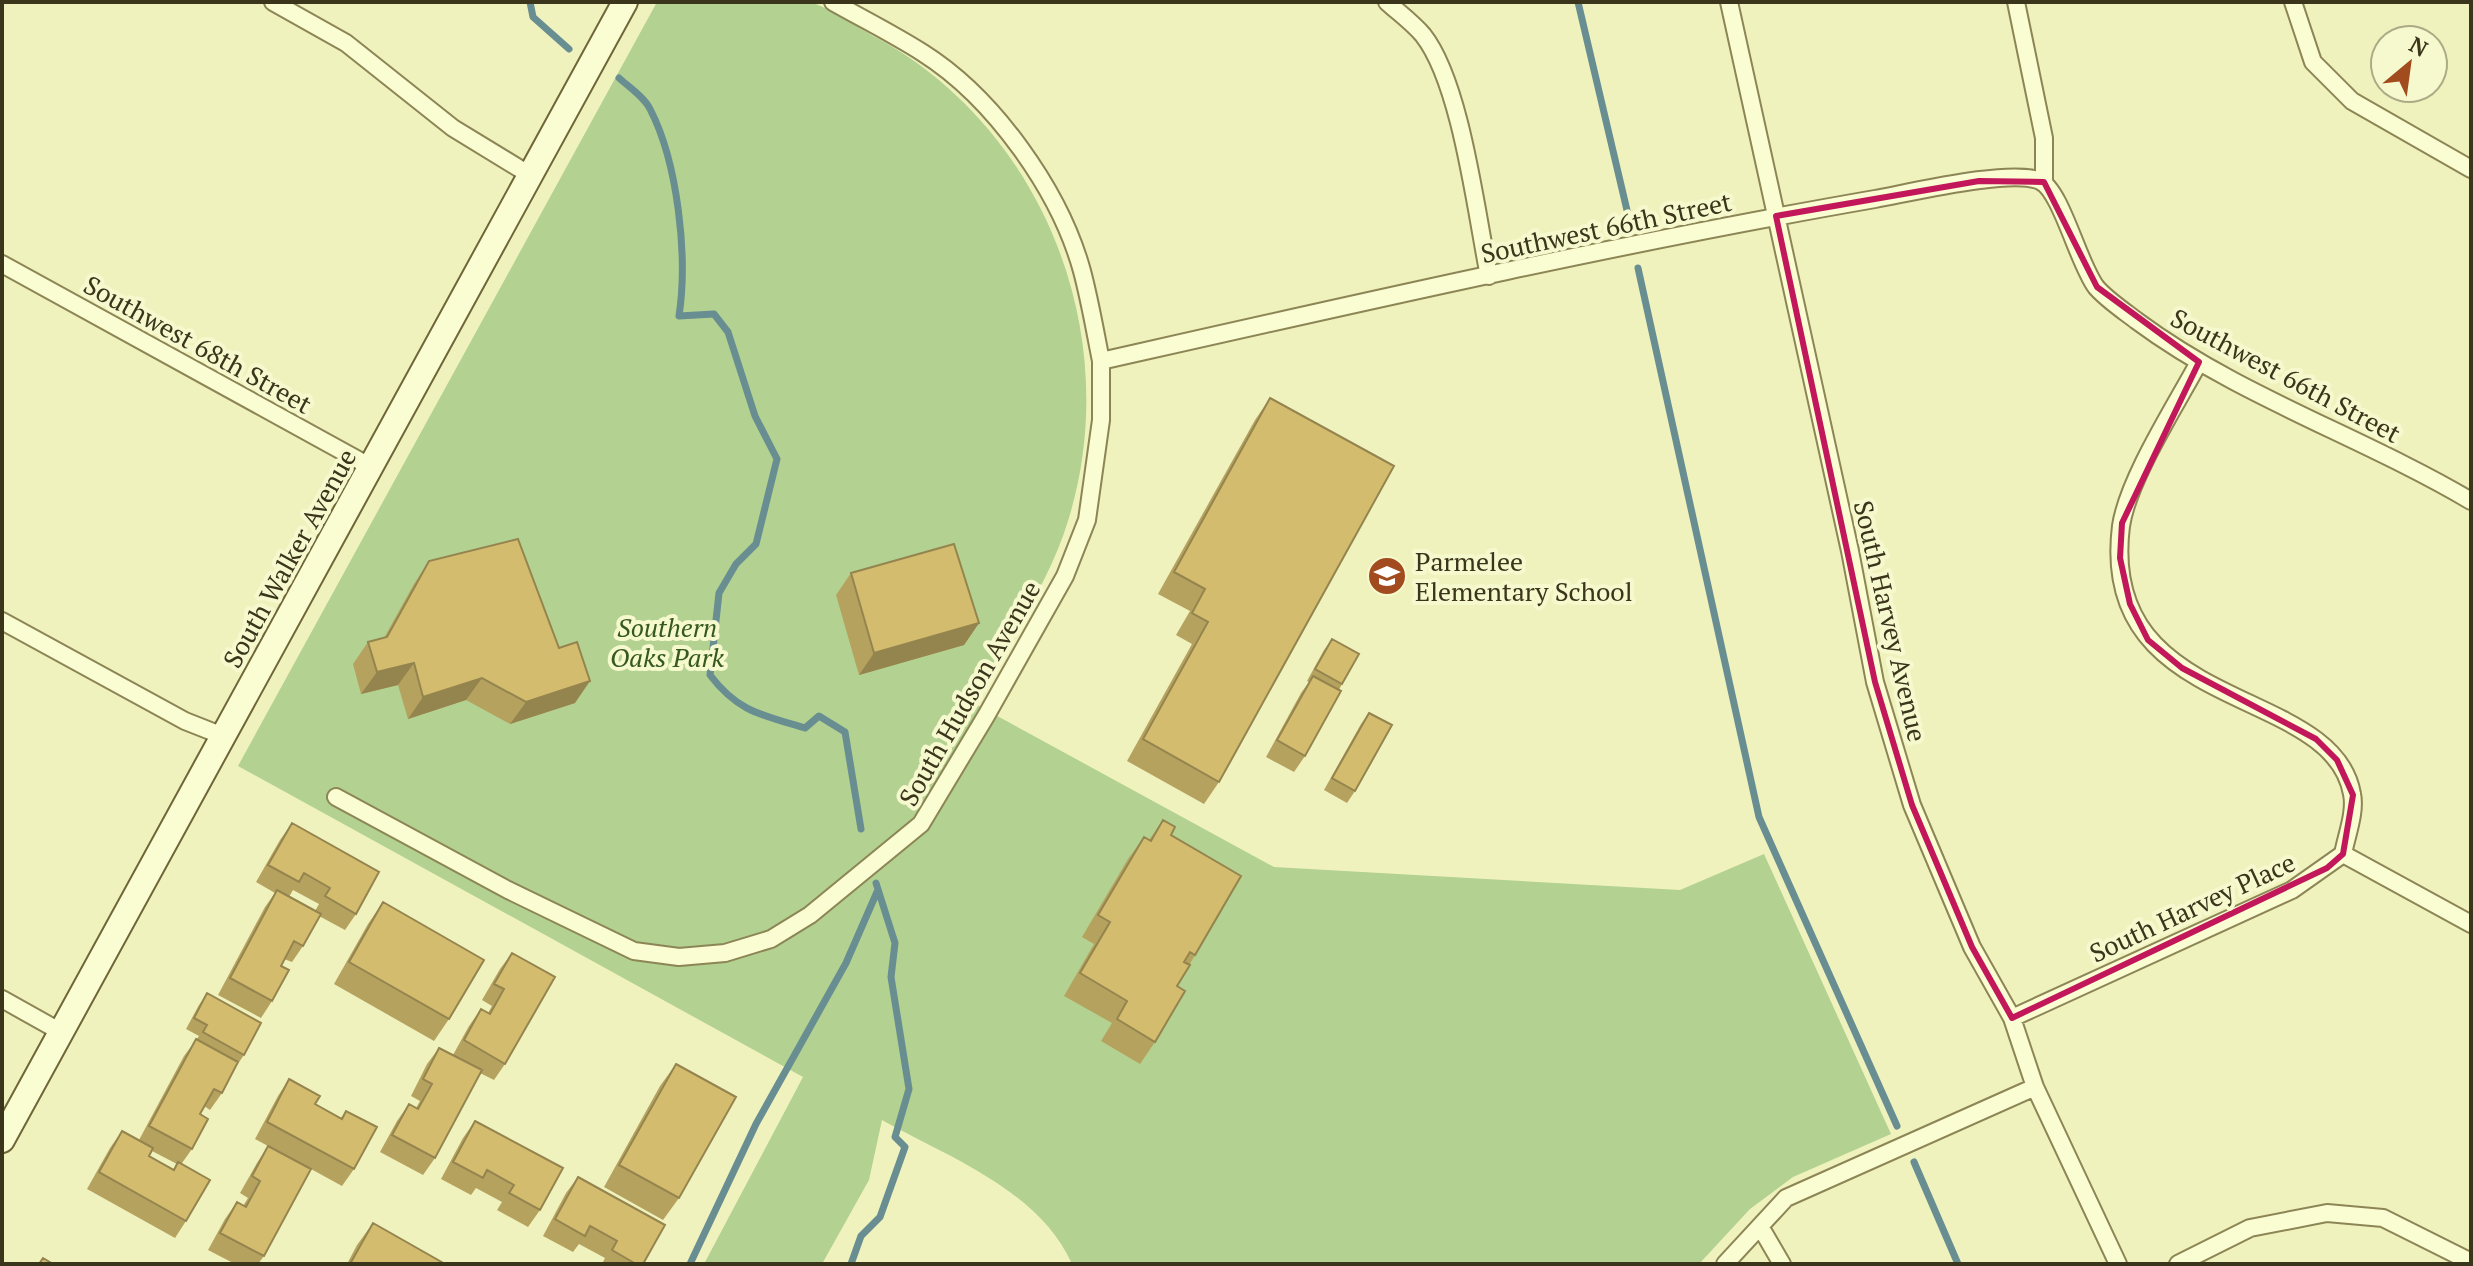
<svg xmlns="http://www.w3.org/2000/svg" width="2473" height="1266" viewBox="0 0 2473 1266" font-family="'PT Serif',serif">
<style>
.green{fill:#b3d191}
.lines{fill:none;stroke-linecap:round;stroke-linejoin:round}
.stream{stroke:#688e92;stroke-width:7}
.street-casing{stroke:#8c8555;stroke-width:20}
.secondary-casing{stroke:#6e6638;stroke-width:28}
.street{stroke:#fafcd2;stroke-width:16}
.secondary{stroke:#fafcd2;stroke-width:24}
.wall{fill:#b6a25f;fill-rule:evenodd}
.shaded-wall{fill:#94844e}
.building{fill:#d4bc6f;stroke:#94844e;stroke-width:2}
.marked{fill:none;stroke:#c2185b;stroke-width:6;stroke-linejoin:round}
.labels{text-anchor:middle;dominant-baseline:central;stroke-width:8;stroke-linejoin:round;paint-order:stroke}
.street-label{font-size:26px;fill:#3a351b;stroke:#f6f9ce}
.poi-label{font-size:26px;fill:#3a351b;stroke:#f6f9ce;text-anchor:start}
.park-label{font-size:26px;font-style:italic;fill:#36591f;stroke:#f6f9ce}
</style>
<rect width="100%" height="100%" fill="#f0f2be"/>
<path class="green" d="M657 2C702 2 766 0 808 2 827 5 860 29 877 38 1046 130 1125 339 1068 521 1048 587 1005 643 977 705L1274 867 1680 890 1764 854 1891 1134 1793 1177 1750 1209 1699 1264H1072C1039 1190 948 1157 882 1120L869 1180 822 1264H704L803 1077 238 766Z"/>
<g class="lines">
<path class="stream" d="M530 2 533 17 569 49
M1578 2 1630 223
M619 78C629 87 644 97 650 109 678 163 688 257 679 316L714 314 728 332 755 416 777 459 756 544 736 564 719 593 710 675C738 712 762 715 805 728L819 716 845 732 861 829
M1638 268 1759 817 1897 1126
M1914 1162 1958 1264
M690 1264 756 1124 846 963 877 892
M851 1264 861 1236 880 1217 905 1147 895 1137 909 1089 891 977 895 943 876 883"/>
<defs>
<path id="street" d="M273 2 346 43 453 128 530 175
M833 2C863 19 895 35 923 53 994 98 1060 191 1082 271 1090 301 1095 331 1101 361 1358 303 1616 244 1875 199 1909 193 2012 168 2040 181 2061 190 2078 263 2096 287 2106 299 2124 311 2137 321 2238 396 2363 437 2471 501
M1387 2C1398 12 1413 23 1423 35 1461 83 1476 212 1489 276
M1729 2 1850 551 1875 682 1912 805 1972 947 2012 1018 2035 1087 2118 1264
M2016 2 2044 138V182
M2293 2 2313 62 2352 101 2471 169
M2 264 371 467
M2 621 185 721 223 736
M336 797 508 890 634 951 679 957 725 953 771 939 810 915 921 824 986 716 1065 576 1087 520 1101 420V361
M2343 854 2471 924
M2 999 61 1032
M2012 1018 2292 890 2343 854C2346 837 2356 812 2352 794 2333 683 2097 716 2121 526 2128 479 2176 405 2199 362
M1761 1228 1782 1264
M1725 1264 1786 1198 2035 1087
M2178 1264 2250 1228 2327 1213 2383 1218 2471 1262"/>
<path id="secondary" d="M2 1140 625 2"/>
</defs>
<use href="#street" class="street-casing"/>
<use href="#secondary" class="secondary-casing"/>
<use href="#street" class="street"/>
<use href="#secondary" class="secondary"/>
</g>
<path class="wall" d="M1270 398 1219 782 1204 804 1127 761 1192 644 1176 635 1190 611 1158 594 1255 420Z
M429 561 575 703 510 724 466 700 408 719 398 685 361 694 353 664 368 642 384 638 414 584Z
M851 573 979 623 964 645 859 675 836 595Z
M1332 639 1342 684 1305 756 1294 772 1266 757 1301 693 1309 682 1307 681 1324 650Z
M1369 713 1355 791 1347 803 1324 790 1361 724Z
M1163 820 1171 835 1195 955 1177 986 1155 1042 1140 1064 1101 1041 1112 1023 1064 996 1094 944 1082 937 1128 859 1144 837 1149 840Z
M292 823 356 914 345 930 319 916 303 946 292 962 284 959 281 966 272 1001 261 1018 218 995 265 907 275 893 256 882 280 840ZM293 890 319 904 315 911 289 897Z
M383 902 449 1019 434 1041 334 984 368 924Z
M512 953 505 1064 494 1080 480 1073 435 1158 423 1175 380 1152 397 1121 409 1104 416 1108 420 1101 411 1096 427 1064 439 1048 453 1055 469 1026 481 1009 488 1013 492 1006 482 1000 500 969Z
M207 993 244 1055 237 1065 222 1093 210 1110 204 1106 200 1114 192 1149 182 1163 186 1221 175 1238 87 1189 110 1148 122 1131 139 1140 184 1056 199 1036 186 1029 199 1005ZM152 1151 177 1164 173 1170 149 1156Z
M676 1064 679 1198 663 1220 604 1187 660 1086Z
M289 1079 315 1104 341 1118 346 1111 354 1169 342 1186 311 1169 264 1256 258 1264H235L208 1250 225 1219 237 1202 243 1206 248 1198 240 1193 257 1163 268 1146 255 1139 278 1096Z
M475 1121 540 1210 528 1227 497 1210 502 1202 476 1188 471 1195 441 1179 463 1138Z
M578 1177 643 1264H602L605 1258 579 1244 573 1252 543 1236 566 1193Z
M373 1223 445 1264H347L357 1245Z"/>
<path class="shaded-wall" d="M979 623 964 645 859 675 874 653Z
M414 663 398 685 361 694 377 672Z
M482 678 466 700 408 719 423 697Z
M590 681 575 703 510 724 526 702Z"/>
<path class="building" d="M1270 398 1394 466 1219 782 1143 739 1208 622 1192 613 1205 589 1174 572Z
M518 539 559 648 577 642 590 681 526 702 482 678 423 697 414 663 377 672 368 642 387 637 429 561Z
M954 544 979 623 874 653 851 573Z
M1332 639 1359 654 1342 684 1315 669Z
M1313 676 1341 691 1305 756 1277 740Z
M1369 713 1392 725 1355 791 1332 778Z
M1163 820 1175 827 1171 835 1241 876 1195 955 1190 952 1184 962 1190 965 1177 986 1185 991 1155 1042 1117 1019 1127 1001 1080 973 1110 922 1098 915 1144 837 1151 841Z
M292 823 379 872 356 914 325 896 330 888 304 873 299 882 268 865Z
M277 890 321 914 303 946 294 941 281 966 289 970 272 1001 230 978Z
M383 902 484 960 449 1019 349 962Z
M512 953 555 977 505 1064 464 1040 481 1009 490 1014 504 989 494 984Z
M207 993 261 1023 244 1055 203 1032 207 1025 194 1018Z
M196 1039 238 1062 222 1093 214 1089 200 1114 208 1119 192 1149 149 1126Z
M439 1048 482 1070 435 1158 392 1135 409 1104 418 1109 432 1084 423 1079Z
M676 1064 736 1097 679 1198 619 1165Z
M289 1079 320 1096 315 1104 342 1119 346 1111 377 1127 354 1169 267 1122Z
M475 1121 563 1168 540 1210 509 1193 514 1185 487 1170 483 1178 453 1162Z
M122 1131 153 1148 149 1156 174 1170 178 1162 210 1180 186 1221 99 1172Z
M268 1146 311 1169 264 1256 220 1233 237 1202 246 1207 260 1181 252 1176Z
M578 1177 665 1225 643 1264H636L612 1250 617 1241 590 1226 585 1236 555 1219Z
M373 1223 445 1264H350Z
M43 1258 53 1264H39Z"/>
<path class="marked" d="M1979 181 2044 182 2097 287 2199 362 2122 523 2120 558 2130 604 2148 640 2182 668 2316 739 2337 760 2353 795 2343 854 2327 868 2012 1018 1972 947 1912 805 1875 682 1776 216Z"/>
<defs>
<symbol id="school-disc" viewBox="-11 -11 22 22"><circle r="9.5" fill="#a14b1e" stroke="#f6f9ce"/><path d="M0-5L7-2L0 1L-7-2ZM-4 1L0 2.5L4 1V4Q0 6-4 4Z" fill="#fff"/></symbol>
</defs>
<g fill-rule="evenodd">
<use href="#school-disc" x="1365" y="554" width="44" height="44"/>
</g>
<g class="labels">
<g class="street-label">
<text transform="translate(1606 227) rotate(-12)">Southwest 66th Street</text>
<text transform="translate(198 344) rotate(29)">Southwest 68th Street</text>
<text transform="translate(2286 375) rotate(28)">Southwest 66th Street</text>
<text transform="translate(289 558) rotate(-61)">South Walker Avenue</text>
<text transform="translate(1891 621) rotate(77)">South Harvey Avenue</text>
<text transform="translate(969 693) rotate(-60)">South Hudson Avenue</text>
<text transform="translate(2192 907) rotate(-25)">South Harvey Place</text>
</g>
<g class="poi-label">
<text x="1415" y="561">Parmelee<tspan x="1415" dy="30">Elementary School</tspan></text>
</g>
<g class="park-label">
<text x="667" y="627">Southern<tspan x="667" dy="30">Oaks Park</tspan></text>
</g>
</g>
<rect width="2473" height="1266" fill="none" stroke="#3a351b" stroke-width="8"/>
<g transform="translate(2409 64) rotate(29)"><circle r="38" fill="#f6f9ce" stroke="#abab86" stroke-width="2"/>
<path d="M0-6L14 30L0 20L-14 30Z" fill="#a14b1e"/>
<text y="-12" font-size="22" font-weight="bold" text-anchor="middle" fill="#3a351b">N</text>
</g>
</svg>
